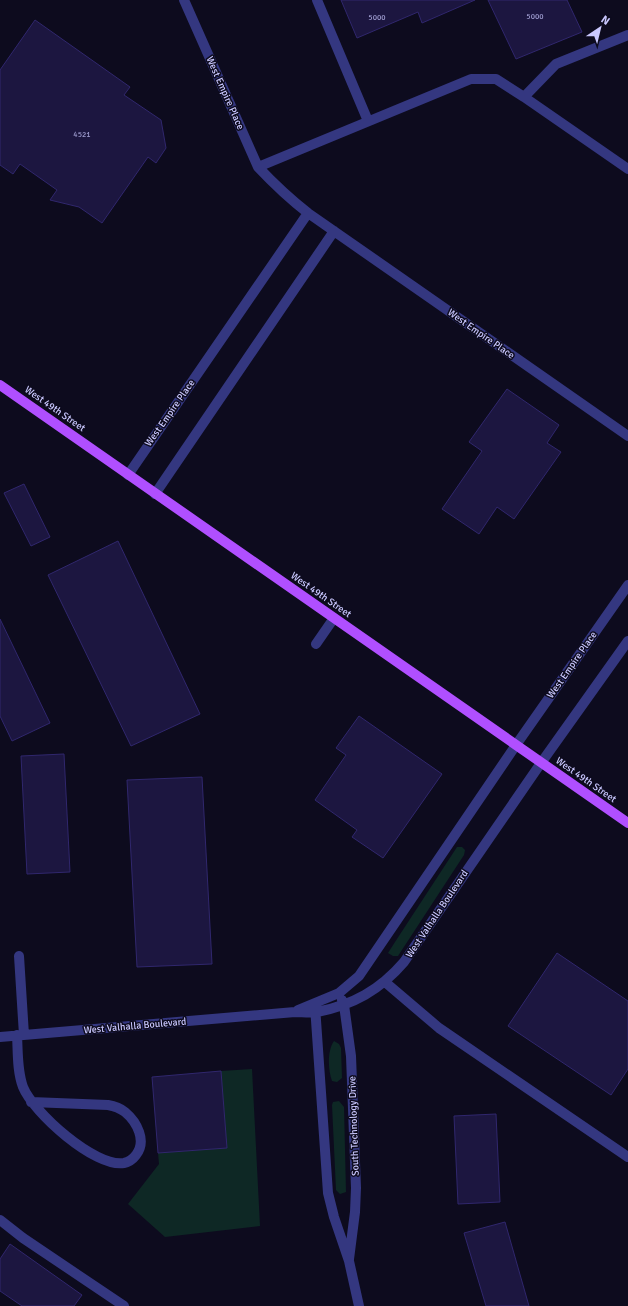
<svg xmlns="http://www.w3.org/2000/svg" width="628" height="1306" viewBox="0 0 628 1306" font-family="Signika,sans-serif">
<style>
.green{fill:#0e2825}
.building{fill:#1c1640;stroke:#30276d}
.lines{fill:none;stroke-linecap:round;stroke-linejoin:round}
.minor{stroke:#343780;stroke-width:10}
.major{stroke:#b04fff;stroke-width:10}
.labels{text-anchor:middle;dominant-baseline:central;stroke-width:3;stroke-linejoin:round;paint-order:stroke}
.number-label{font-size:8px;fill:#9e9ccf}
.street-label{font-size:10px;fill:#cac8ff;stroke:#0d0b1e}
</style>
<rect width="100%" height="100%" fill="#0d0b1e"/>
<path class="green" d="M457 847H462L465 850 464 855 398 956H393L388 953 395 942Z
M334 1041 339 1044 341 1048 342 1078 337 1082 332 1081C328 1070 327 1051 334 1041Z
M252 1069 260 1226 165 1237 128 1204 159 1164 158 1153 227 1148 221 1071Z
M339 1101 344 1107 346 1192 340 1194 336 1190 332 1105 333 1102Z"/>
<path class="building" d="M341 0H475L422 23 418 12 357 38Z
M488 0H567L582 32 516 59Z
M35 20 130 87 124 95 161 120 166 148 156 163 148 157 102 223 79 207 50 200 57 190 20 164 13 174 0 165V70Z
M507 389 559 425 547 443 561 452 514 519 497 507 479 534 442 509 482 451 469 442Z
M24 484 50 537 31 546 4 493Z
M118 541 200 714 131 746 48 575Z
M0 619 50 723 12 741 0 716Z
M359 716 442 774 383 858 352 837 357 830 315 800 346 755 336 748Z
M64 754 70 872 27 874 21 756Z
M202 777 212 964 137 967 127 780Z
M557 953 628 1001V1069L611 1095 508 1026Z
M221 1071 227 1148 158 1153 152 1077Z
M496 1114 500 1202 458 1204 454 1116Z
M505 1222 529 1306H486L464 1233Z
M10 1244 82 1295 74 1306H22L0 1291V1259Z"/>
<g class="lines">
<path class="minor" d="M184 0 258 167C274 184 290 199 308 213L628 436
M317 0 368 121
M524 97 556 64 628 35
M258 167 471 79H496L524 97 628 169
M128 475 308 213
M155 494 334 231
M316 644 334 618
M19 956 24 1035
M385 982 439 1028 628 1157
M342 1000 344 1005 351 1056 356 1188 355 1212 349 1259
M315 1006 328 1193 334 1217 349 1261 359 1306
M298 1010 339 993 359 976 516 745 628 585
M17 1035C18 1052 17 1071 23 1087 33 1112 95 1168 124 1163 129 1162 133 1159 136 1155 147 1141 137 1122 125 1112 120 1108 114 1106 108 1105L31 1102
M0 1037 295 1012C302 1012 310 1013 317 1012 353 1005 380 990 404 962L541 763 628 641
M0 1220 23 1238 124 1306"/>
<path class="major" d="M0 385 628 823"/>
</g>
<g class="labels">
<g class="number-label">
<text x="535" y="16">5000</text>
<text x="377" y="17">5000</text>
<text x="82" y="134">4521</text>
</g>
<g class="street-label">
<text transform="translate(225 93) rotate(66)">West Empire Place</text>
<text transform="translate(481 334) rotate(35)">West Empire Place</text>
<text transform="translate(55 409) rotate(35)">West 49th Street</text>
<text transform="translate(170 413) rotate(-55)">West Empire Place</text>
<text transform="translate(321 595) rotate(35)">West 49th Street</text>
<text transform="translate(572 665) rotate(-55)">West Empire Place</text>
<text transform="translate(586 780) rotate(35)">West 49th Street</text>
<text transform="translate(437 914) rotate(-56)">West Valhalla Boulevard</text>
<text transform="translate(135 1026) rotate(-5)">West Valhalla Boulevard</text>
<text transform="translate(354 1126) rotate(-92)">South Technology Drive</text>
</g>
</g>
<g transform="translate(600 28) rotate(35)" stroke="#0d0b1e" stroke-width="3" paint-order="stroke">
<path d="M0-3L7 15L0 10L-7 15Z" fill="#cac8ff"/>
<text y="-6" font-size="11" font-weight="bold" text-anchor="middle" fill="#cac8ff">N</text>
</g>
</svg>
